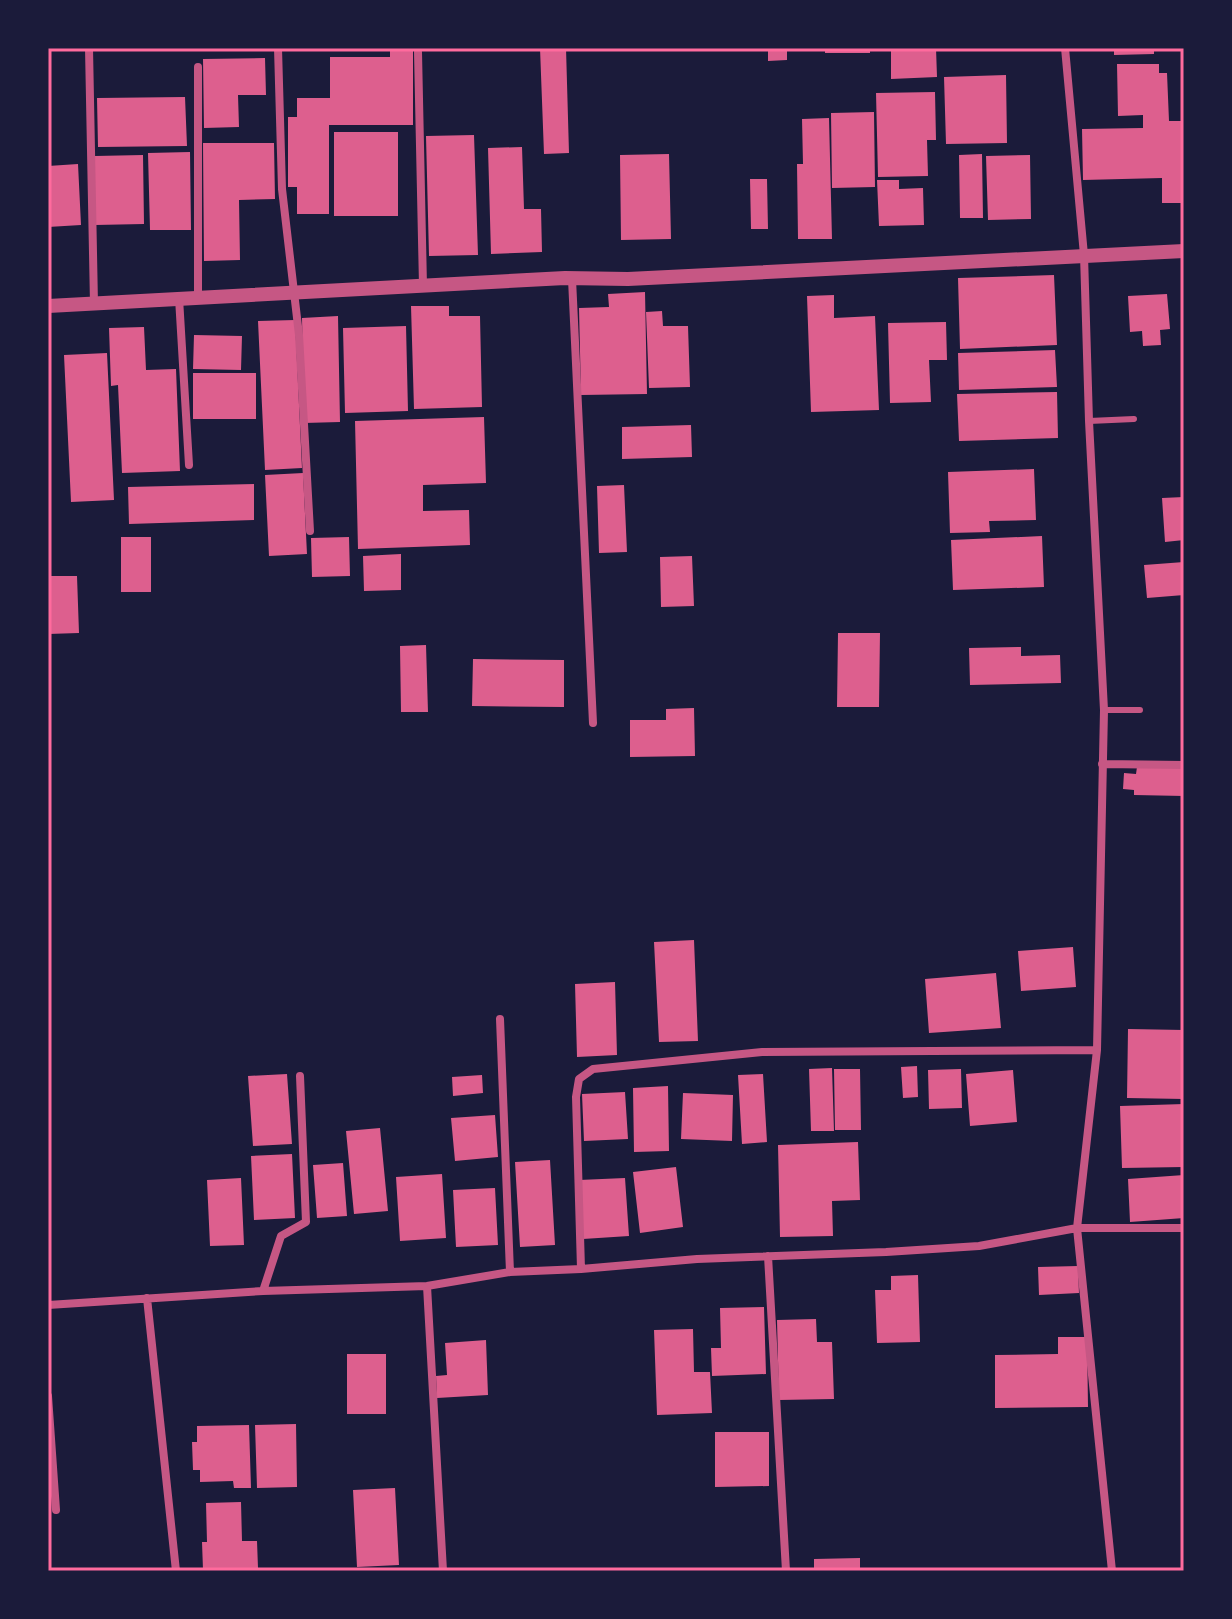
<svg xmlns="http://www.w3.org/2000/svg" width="1232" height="1619" viewBox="0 0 1232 1619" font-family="'Varela Round',sans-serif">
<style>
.building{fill:#dd5f8e}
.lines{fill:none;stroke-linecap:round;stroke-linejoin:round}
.service{stroke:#c65784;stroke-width:6}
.minor{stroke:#c65784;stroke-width:8}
.tertiary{stroke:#c65784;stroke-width:14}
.neatline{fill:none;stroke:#ff6b9d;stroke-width:3}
</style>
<rect width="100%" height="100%" fill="#1b1b3a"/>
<path class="building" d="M390 48H413V125H329V214H297V187H288V117H297V98H330V57H390Z
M540 48H566L569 153 544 154Z
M768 48H787V60L768 61Z
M825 48H870V53H825Z
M891 48H936L937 77 891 79Z
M1114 48H1154V54L1114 55Z
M265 58 266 95H238L239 127 204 128 203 59Z
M1117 64H1159V73H1167L1169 121H1184V203H1162V178L1083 180 1082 129 1143 128V115L1118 116Z
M1006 75 1007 143 946 144 944 77Z
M935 92 936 140H927L928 176 878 177 876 93Z
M185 97 187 146 98 147 97 98Z
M874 112 875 187 832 188 831 113Z
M829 118 832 239H798L797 164H803L802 119Z
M334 132H398V216H334Z
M474 135 478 255 429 256 426 136Z
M203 143H274L275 199 239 200 240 260 204 261Z
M522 147 524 209H541L542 252 491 254 488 148Z
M190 152 191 230H150L148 153Z
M669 154 671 239 621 240 620 155Z
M982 154 983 218H960L959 155Z
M143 155 144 224 95 225V156Z
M1030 155 1031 219 988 220 986 156Z
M78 164 81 225 48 227V166Z
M750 179H767L768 229H751Z
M877 180H899V189L923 188 924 225 879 226Z
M1054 275 1057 345 960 349 958 278Z
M645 292 647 394 581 395 579 308 609 307 608 294Z
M1167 294 1170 329 1160 330 1161 345 1143 346 1142 331 1130 332 1128 296Z
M834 295V318L875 316 879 410 811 412 807 296Z
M411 306H449V316H480L482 407 414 409Z
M662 311 663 326H688L690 387 649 388 646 312Z
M338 316 340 422 304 423 302 318Z
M295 320 302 468 265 470 258 321Z
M946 322 947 360H929L931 402 890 403 888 323Z
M406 326 408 411 345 413 343 328Z
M144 327 146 370 176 369 180 471 122 473 118 385 111 386 109 328Z
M194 335 242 336 241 370 193 369Z
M1055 350 1057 387 959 390 958 353Z
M107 353 114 500 71 502 64 355Z
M193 373H256V419H193Z
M1057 392 1058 438 959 441 957 394Z
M484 417 486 483 423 485V511L469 510 470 545 358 549 355 421Z
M691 425 692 457 622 459V427Z
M1034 469 1036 520 989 521 990 532 950 533 948 472Z
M303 473 307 554 269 556 265 475Z
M254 484V520L129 524 128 487Z
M624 485 627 552 599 553 597 486Z
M1184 497V540L1165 542 1162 498Z
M1042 536 1044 587 953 590 951 540Z
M121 537H151V592H121Z
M349 537 350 576 312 577 311 538Z
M401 554V590L364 591 363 556Z
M692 556 694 606 661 607 660 557Z
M1184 562V595L1147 598 1144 565Z
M48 576H77L79 633 48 634Z
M838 633H880L879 707H837Z
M426 645 428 712H401L400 646Z
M1021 647V656L1060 655 1061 683 970 685 969 648Z
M473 659 564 660V707L472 706Z
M694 708 695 756 630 757V720H666V709Z
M1137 767 1184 768V796L1134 795V790L1123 789 1124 773 1136 774Z
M694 940 698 1041 659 1042 654 942Z
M1073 947 1076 987 1021 991 1018 951Z
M996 973 1001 1028 929 1033 925 979Z
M615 982 617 1055 577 1057 575 984Z
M1128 1029 1184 1030V1099L1127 1098Z
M917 1066 918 1097 903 1098 901 1067Z
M832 1068 834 1131H811L809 1069Z
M834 1069H860L861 1130H835Z
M961 1069 962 1108 929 1109 928 1070Z
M1013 1070 1017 1122 970 1126 966 1074Z
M287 1074 292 1144 253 1146 248 1076Z
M763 1074 767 1142 742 1144 738 1075Z
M482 1075 483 1093 453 1096 452 1077Z
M668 1086 669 1151 634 1152 633 1088Z
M625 1092 628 1139 584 1141 582 1094Z
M683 1093 733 1095 732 1141 681 1139Z
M1184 1104V1167L1122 1168 1120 1106Z
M495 1115 498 1157 455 1161 451 1118Z
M380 1128 388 1211 354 1214 346 1131Z
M858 1142 860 1200 832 1201 833 1236 780 1237 778 1145Z
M292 1154 295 1218 254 1220 251 1156Z
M550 1160 555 1245 520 1247 515 1162Z
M343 1163 347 1216 317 1218 313 1165Z
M676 1167 683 1227 640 1233 633 1172Z
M442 1174 446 1238 400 1241 396 1177Z
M1184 1175V1218L1130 1222 1128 1179Z
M241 1178 244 1245 210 1246 207 1180Z
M625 1178 629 1236 583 1239 579 1180Z
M495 1188 498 1245 456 1247 453 1190Z
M1078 1266 1079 1293 1039 1295 1038 1267Z
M918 1275 920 1342 877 1343 875 1290H891V1276Z
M764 1307 766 1374 712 1376 711 1348H721L720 1308Z
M816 1319 817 1342H832L834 1399 779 1400 777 1320Z
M693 1329 694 1372H710L712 1413 657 1415 654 1330Z
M1058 1337H1087L1088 1407 995 1408V1355L1058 1354Z
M486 1340 488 1395 437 1398 436 1376 447 1375 445 1343Z
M347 1354H386V1414H347Z
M296 1424 297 1487 257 1488 255 1425Z
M249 1425 251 1488H234L233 1481 200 1482V1470H193L192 1442H197V1426Z
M715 1432H769V1486L715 1487Z
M395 1488 399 1565 357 1567 353 1490Z
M241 1502 242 1541H257L258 1568 203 1570 202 1542H207L206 1503Z
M860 1558V1571H814V1559Z"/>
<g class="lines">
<path class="service" d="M1089 421 1134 419
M1104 710H1140"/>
<path class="minor" d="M89 48 94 304
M278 48 282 189 299 335 310 531
M1065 48 1084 255 1089 421 1104 710 1097 1050 1077 1228 1112 1571
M418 52 423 286
M198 67V297
M572 279 593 723
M179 298 189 465
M1102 764 1184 765
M500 1019 510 1272
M768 1256 786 1571
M581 1269 576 1097 579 1079 593 1069 762 1052 1097 1050
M427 1286 443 1571
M263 1291 281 1236 306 1222 300 1076
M147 1298 176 1571
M48 1305 263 1291 427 1286 510 1272 581 1269 697 1259 886 1252 979 1246 1077 1228H1184
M48 1396 56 1510"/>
<path class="tertiary" d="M48 306 565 278 628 279 1184 251"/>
</g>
<rect width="1232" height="1619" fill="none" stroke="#1b1b3a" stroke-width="100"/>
<rect x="50" y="50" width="1132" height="1519" class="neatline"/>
</svg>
